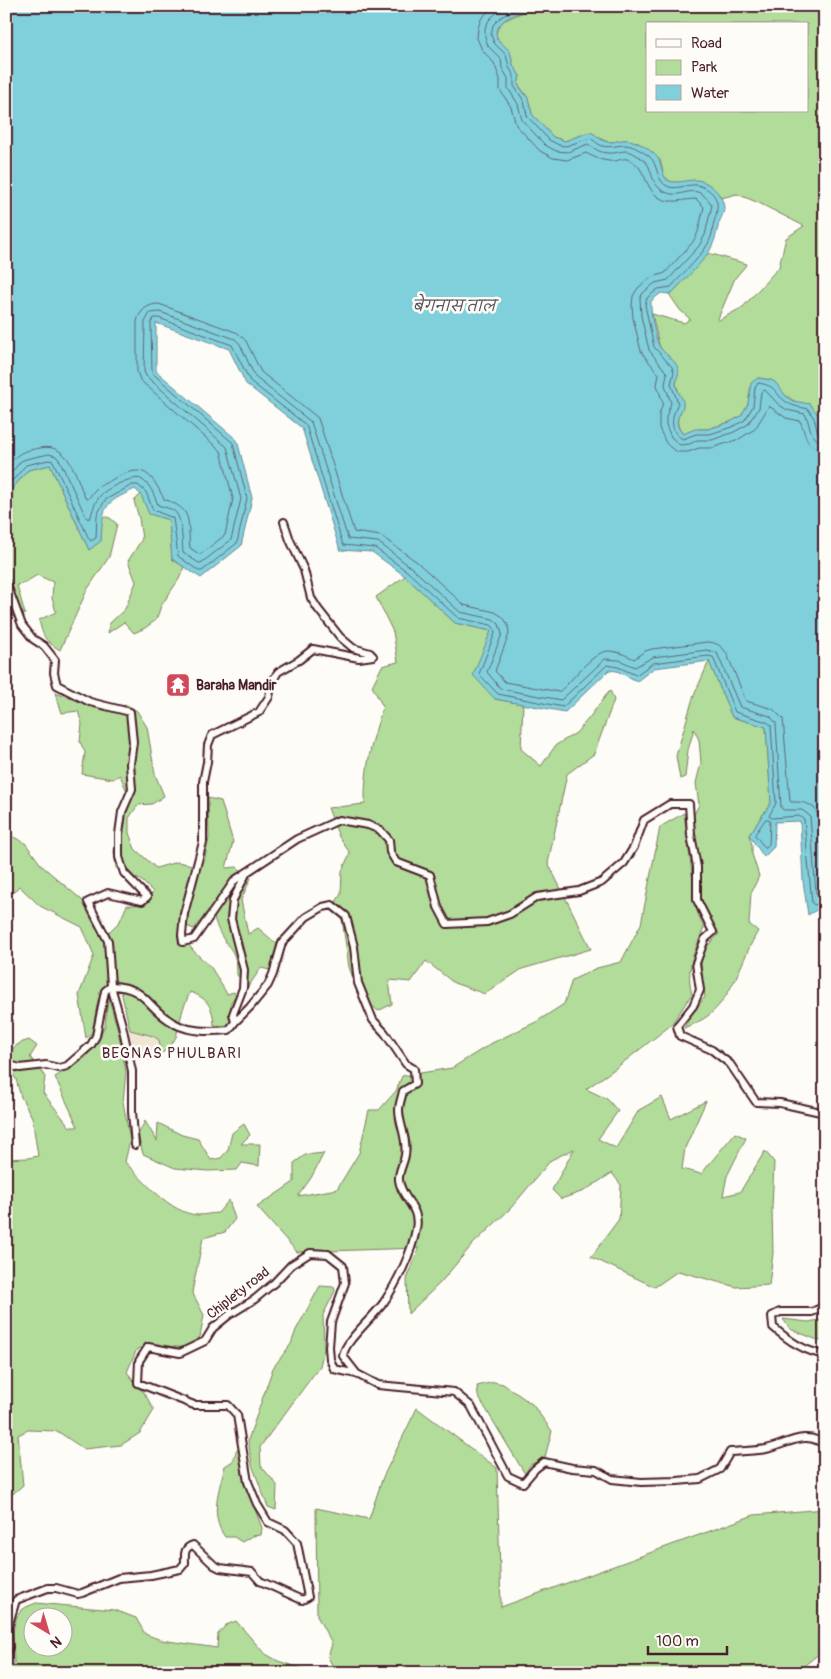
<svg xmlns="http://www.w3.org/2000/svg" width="831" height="1679" viewBox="0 0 831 1679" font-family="Pangolin,'Playpen Sans Deva',sans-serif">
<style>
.built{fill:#f0e6d4}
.green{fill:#b2dc99;stroke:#7e7e62;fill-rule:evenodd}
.water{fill:#80d0dc;stroke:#6a8995}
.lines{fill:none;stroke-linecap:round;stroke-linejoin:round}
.shore{stroke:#606672;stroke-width:1}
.street-casing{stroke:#4a1f2b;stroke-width:10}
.street{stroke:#fdfcf7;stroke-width:6}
.labels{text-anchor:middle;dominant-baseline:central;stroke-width:5;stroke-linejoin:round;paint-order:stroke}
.poi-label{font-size:14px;font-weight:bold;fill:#4a1f2b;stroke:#fdfcf7;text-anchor:start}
.street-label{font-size:14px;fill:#4a1f2b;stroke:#fdfcf7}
.water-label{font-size:15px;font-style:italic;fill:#5a5460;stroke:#fdfcf7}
.neighbourhood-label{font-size:15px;letter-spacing:1px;fill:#4a1f2b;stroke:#fdfcf7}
</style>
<rect width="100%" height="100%" fill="#fdfcf7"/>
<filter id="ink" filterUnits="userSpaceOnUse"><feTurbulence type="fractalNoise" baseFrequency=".02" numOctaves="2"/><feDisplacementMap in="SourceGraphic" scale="10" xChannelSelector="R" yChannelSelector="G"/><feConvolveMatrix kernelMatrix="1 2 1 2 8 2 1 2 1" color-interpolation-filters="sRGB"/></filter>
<g filter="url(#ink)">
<path class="built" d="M130 1030 153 1036 159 1040 161 1053 159 1058 151 1061 139 1059 132 1055 128 1034Z"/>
<path class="green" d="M565 6H693L697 8 705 6H825V435L819 416 786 396 771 380 758 378 749 396 748 404 742 416 730 422 708 429H699L683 434C675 425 677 415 683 405L676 384 677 380 659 345 652 314 684 323 690 319 680 310 669 294 673 292 708 253 747 264 735 278 717 321 743 307 779 267 786 238 804 226 759 203 737 194 721 198C701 171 696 184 671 182L664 176 660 160 637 142 624 140 614 142 605 141 590 132 565 141 553 137 532 114 528 98 518 84 520 76 513 65 510 52 500 43 496 35 498 27 503 21 523 12ZM647 24H807V111H647Z
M50 465 89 550 101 540 102 516 110 518 117 524 109 557 87 590 60 650C45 641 43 637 39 620L56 612 52 598 53 582 37 575 26 582 17 585 25 614 6 619V482L12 489 28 470Z
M141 494 150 514 169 520 172 559 184 567 179 579 161 606 156 620 145 628 134 633 124 622 108 633 110 623 125 609 136 582 128 561 142 539 139 518 134 501Z
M405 576 455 623 491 631 495 699 523 704 521 749 541 766 556 745 576 733 589 718 610 690 614 700 594 754 567 774 548 863 591 949 522 969 485 994 454 983 426 961 411 982 389 980 392 1004 378 1011 367 1001 363 992 353 978 349 967 342 919 331 910 341 894 342 871 350 853 339 837 328 808 365 804C364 770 372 739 383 707L372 686 382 666 398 662 393 632 376 597Z
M709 661 732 717 766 727 771 803 749 835 752 845V854L759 876 751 893 749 924 758 931C742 958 734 995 709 1015 702 1021 692 1024 684 1028L692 1014 705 997C701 968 694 956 719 934L706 910 699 894 693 816 699 805 696 783 701 763 699 740 694 729 688 750 685 777 680 779 676 756 693 698Z
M55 693 99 708 127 705 137 711 147 727 155 774 164 796 152 804 138 805 129 818V833L135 849 156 868 177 862 193 865V877L204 862 209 838 208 798 221 801 233 842 226 868 237 867 251 878 241 900 248 934 258 928 277 944 270 970 261 968 248 987 237 975C237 947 227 950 218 929 215 922 213 914 211 907L194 929 186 926C182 948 200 954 212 969 217 977 222 986 227 994L234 992 236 995 231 1002 230 1023 225 1027 214 1025C213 1008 208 998 190 992L183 1009 176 1037 168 1050 161 1053 159 1040 153 1036 130 1030 119 982 112 979 98 1000 92 1033 86 1038 79 995 94 955 82 927 40 906 19 886 14 892 6 890V833L25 843 42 866 83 901 109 932 120 921 127 905C139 906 146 903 153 892L142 881 116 868 114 852 119 809 128 794 120 775 113 779 82 774 85 752 80 742 82 724 78 711 62 713Z
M684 813 697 911 704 928C695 950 685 970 692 994L671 1025 616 1068 586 1089 607 1099 618 1111 598 1139 616 1148 639 1110 662 1097 671 1119 706 1101 685 1148 682 1169 701 1174 735 1133 746 1138 727 1176 723 1196 740 1192 765 1151 774 1162 772 1208 773 1253 769 1285 736 1287 678 1271 655 1287 591 1257 619 1219 621 1185 612 1173 584 1191 561 1199 552 1190 574 1149 551 1160 510 1209 472 1245 441 1282 408 1314 407 1279 419 1248 297 1252 257 1207 294 1182V1163L305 1155 324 1153 311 1178 298 1196 337 1189 359 1153 369 1110H379L396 1091 402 1076 452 1068 492 1043 536 1022 564 1004 572 980 597 968 621 962 641 924 660 827Z
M108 996 118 1030 126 1072 123 1102 130 1140 125 1162C143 1180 171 1214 198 1215 205 1215 212 1213 218 1213L229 1200 235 1219 225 1232 203 1238 192 1292 204 1315 200 1337 186 1348 158 1345 137 1349 127 1372 146 1396 154 1410 140 1433 121 1445 84 1449 57 1431 28 1430 18 1435 23 1485 6 1500V1159L28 1158 38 1156 32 1117 21 1097 16 1079 11 1071H6V1053L20 1043 29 1040 37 1046 30 1057 45 1076 43 1093 70 1127H78L55 1077 86 1057 105 1026Z
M145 1121 157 1141 158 1123 182 1135 198 1139 211 1160 221 1158 228 1150 232 1133 244 1124 250 1135 241 1144H260L259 1166 242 1163 237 1170 208 1171 175 1168 143 1154 138 1135Z
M320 1286 334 1287 335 1291 323 1315 324 1349 320 1366 260 1447 261 1466 277 1485 276 1510 268 1507 252 1465 248 1440 273 1368 291 1344 296 1330Z
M783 1319 808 1322 825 1319V1343L790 1329Z
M494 1382 503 1384 532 1404 552 1431 545 1457 530 1465 525 1474 478 1396 477 1386Z
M417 1408 497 1468 501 1607 754 1515 825 1509V1649L795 1673H336L328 1657 332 1644 317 1616 316 1508 369 1519 383 1477Z
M241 1449 243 1461 242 1474 262 1528 261 1535 252 1536 242 1542 234 1537H225C209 1515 219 1490 225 1466L233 1461 237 1450Z
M36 1603 114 1610 136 1618 145 1634 161 1640 217 1648 218 1634 226 1625 236 1621 264 1653 278 1661 315 1673H6V1668L14 1664C14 1648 9 1622 22 1610 26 1606 32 1605 36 1603ZM32 1616H62V1646H32Z"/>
<path class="water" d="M6 6H565C544 10 507 7 496 31L497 39 510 51 513 65 520 76 518 85 528 98 532 114 553 137 565 141 590 132C597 134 600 141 607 142 613 143 618 140 623 140 635 138 651 150 658 158 662 164 661 173 667 180 678 186 692 176 704 182 714 186 724 198 724 208 724 215 719 220 718 227 716 236 714 243 709 252 699 266 685 279 673 292L669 294 661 293 651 301C650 310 655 338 659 346 663 353 673 358 677 366 681 373 676 377 676 384 676 390 682 396 683 402 685 413 669 419 683 434L695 429H708L730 422 741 416 748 404 751 383 758 378 771 380 775 382 786 396 793 401 810 404 819 416 825 435V905L808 915 803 881 800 821 775 822 774 847 764 857 749 835 771 803 766 727 732 717 709 661 654 668 637 681 617 671 609 670 565 712 495 699 473 675 491 631 455 623 405 576 372 552 340 550 302 428 246 384 229 349 156 323V371L237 440 252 498 241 546 201 578 172 559 169 520 149 514 141 495 135 489C103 504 103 505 101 541L89 550 50 465 28 470 11 490 6 482Z"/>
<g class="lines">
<path class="shore" d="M493 6 481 19 478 28 477 38 482 50 494 63 500 79V90L511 107 516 125 540 151 553 158 567 160 586 153C595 158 605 162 616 161 619 160 624 158 627 159 650 166 642 197 669 201 678 202 687 199 696 199L704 207 698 232 693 242 665 273 650 278 638 288 633 296 632 305 633 318 641 351 645 357 659 374 657 385 663 403 659 415V428L666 443 671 448 678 452H688L699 448H712L739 439 755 429 769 406 786 418 800 421C807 435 804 449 825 450
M507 6 496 13 489 20 485 28V37L488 46 501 59 502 68 508 78V88L518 104 522 120 545 145 556 151 568 152 588 144C595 149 600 153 609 153 616 154 624 149 631 152 637 155 647 161 649 167 653 177 653 186 665 192 684 201 694 178 712 205L705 235 699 246 668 280 655 283 643 293 640 298 641 316 649 350 667 373 665 385 671 403 666 417V425L671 437 680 445 690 444 697 440H712L734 432 747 425 759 408 761 392 765 390 778 404 787 410 805 414C811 425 809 441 825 442
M529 6 514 10 501 17 493 25 491 35 494 43 506 55 509 67 514 76V86L524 101 527 116 549 140 559 145 566 146 590 138C594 140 597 144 602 146 611 148 617 145 625 145 633 145 643 152 649 156 659 164 655 182 669 187 680 190 692 181 703 187 720 195 719 207 714 222 712 226 713 232 711 237 705 254 683 273 671 287L658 289 647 298 645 305 654 347 672 367 674 372 671 384 678 403C672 415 668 432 683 439L696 434H710L732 427 745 420 753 406 755 388 758 383C779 386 773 394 788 403 794 407 801 407 808 409L814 418 818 433 825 436
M6 466C21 452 19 452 40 448 69 442 76 476 85 498L88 499C91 496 93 491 98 487 103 484 110 481 115 478 144 463 151 473 164 499 194 510 187 520 190 548L199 554H201L225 535 233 499 221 451 140 380 137 371V321C140 310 148 304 159 304L238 333 246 341 261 372 318 418 354 532 381 536 417 562 464 605 495 612 503 617 508 625 509 634 495 671 505 682 559 692C571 682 592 652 608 651 617 651 626 655 634 659L645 651 652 649 707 642C716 642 722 646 727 654L746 701 773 709 783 719 790 801 791 802C800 802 808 802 814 808 823 818 821 864 822 879L825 887
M6 474 11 473 21 461 26 459 49 454 56 456 60 461 86 517 88 519 91 517C92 511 95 502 100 496 105 489 133 475 141 479 151 485 154 495 158 505 163 507 169 508 173 510 183 516 182 542 183 553L199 563H201L231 540 241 499 227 447 146 376 144 371 145 322 150 313 160 312 235 339 240 344 255 377 311 422 348 539 378 542 412 568 460 612 493 619 499 624 502 634 487 672 501 689 561 700 605 659 619 660 635 667 653 657 707 650 717 653 740 707 770 716 776 723 781 808 784 810H802L810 816 816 893 819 895H825
M6 480H13L26 465 48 460 53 461 89 539 91 541 96 538 97 515 105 500 132 485H138L146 492 153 510 173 518 178 556 199 571H202L237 543 247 498 233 443 152 373 151 323 154 318H159L232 345 250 381 306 425 343 545 375 548 408 572 458 618 491 625 494 628 495 633 479 674 498 694 563 707 607 665 618 667 636 675 653 663 708 656 713 657 735 712 767 722 771 725 776 803 769 816 772 818 799 816 804 819 812 903 814 905 825 901
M766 819H769L770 821 769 844 765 848 755 835Z"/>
<defs>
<path id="street" d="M284 522 290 540 304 570 311 598 318 609 340 637 353 648 370 653 373 656 359 658 313 649 299 660 278 672 272 682 269 697 259 712 212 735 208 745 207 762 203 782V842L184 914 182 935 183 942 194 939 235 880 297 839 339 820 368 825 380 830 389 840 390 852 396 862 430 875 438 907 447 924 487 922 510 914 537 897 579 891 602 882 624 863 634 847 644 820 670 804H689L691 835 697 867V900L713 932 705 939 696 963 700 990 693 1006 677 1026 680 1036 712 1050 730 1064 756 1102 780 1103 825 1113
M6 582 22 625 33 639 44 646 55 660 54 673 57 685 90 702 130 712 133 742 130 764 132 789 122 812 119 834V857L124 873 147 897 142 901 108 893 88 902 108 941 111 986 122 1025 132 1071V1112L135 1145
M235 1022 250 1007 268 985 273 974 282 943 306 917 323 907 332 905 346 916 354 947 358 983 373 1020 385 1033 406 1064 414 1069 415 1084 403 1091C402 1097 399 1104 399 1110 399 1125 408 1139 405 1155 404 1163 398 1172 399 1180 401 1199 421 1207 416 1229 412 1252 397 1283 384 1302 375 1316 344 1341 343 1356L357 1374
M6 1064 20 1068 46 1065 59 1068 67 1066 91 1045 96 1036 105 991 111 986C147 987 146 1007 172 1022 187 1032 211 1032 229 1030L235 1022 233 1014 243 988 244 970 231 919 233 900 246 874
M825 1306 812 1312H780L772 1316 773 1327C789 1341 804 1351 825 1355
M6 1653 9 1647 8 1627 16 1600 48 1588H56L78 1594 82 1593 119 1578 151 1575 180 1569 185 1563C185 1555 183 1548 193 1545L214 1565 220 1568 252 1572 260 1581 302 1600 308 1597 297 1543 285 1530 268 1522 257 1504 248 1482 237 1415 228 1405H194L138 1383 139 1361 148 1347 180 1353 205 1341 213 1328 229 1315 255 1299 274 1283 291 1265 310 1253 328 1254 343 1266 345 1283 331 1322 329 1347 330 1359 334 1369 357 1374 378 1385 454 1392 471 1406 508 1476 523 1483 535 1469 544 1462 572 1468 596 1470 612 1479 641 1482 677 1481 700 1479 720 1469 730 1452C742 1451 754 1451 766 1449 785 1445 808 1428 825 1446"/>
</defs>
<use href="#street" class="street-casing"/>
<use href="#street" class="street"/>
</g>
</g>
<defs>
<symbol id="temple-square" viewBox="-11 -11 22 22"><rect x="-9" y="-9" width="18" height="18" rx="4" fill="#d1495b" stroke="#fdfcf7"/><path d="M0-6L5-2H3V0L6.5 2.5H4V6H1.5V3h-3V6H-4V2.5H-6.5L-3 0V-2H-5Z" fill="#fff"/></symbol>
</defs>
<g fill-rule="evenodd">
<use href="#temple-square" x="164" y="671" width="28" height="28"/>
</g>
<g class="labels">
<g class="poi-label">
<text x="196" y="685">Baraha Mandir</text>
</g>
<g class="street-label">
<text transform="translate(238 1293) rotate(-38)">Chiplety road</text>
</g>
<g class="water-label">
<text x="454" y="306">बेगनास ताल</text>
</g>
<g class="neighbourhood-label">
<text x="172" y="1053">BEGNAS PHULBARI</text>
</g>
</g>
<rect width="831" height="1679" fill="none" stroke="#fdfcf7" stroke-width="25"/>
<rect x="12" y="12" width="806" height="1654" fill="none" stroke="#4a1f2b" stroke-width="2" filter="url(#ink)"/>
<rect x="646" y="22" width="162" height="90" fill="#fdfcf7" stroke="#b5a4a5"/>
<rect x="656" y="39" width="25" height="8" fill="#fdfcf7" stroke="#b5a4a5"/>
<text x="691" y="48" font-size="15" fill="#4a1f2b">Road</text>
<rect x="656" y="60" width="25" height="15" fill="#b2dc99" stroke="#b5a4a5"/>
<text x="691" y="72" font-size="15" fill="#4a1f2b">Park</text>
<rect x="656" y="85" width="25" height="15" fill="#80d0dc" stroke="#b5a4a5"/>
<text x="691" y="98" font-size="15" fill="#4a1f2b">Water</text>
<g transform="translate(48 1632) rotate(142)"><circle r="24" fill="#fdfcf7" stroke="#b5a4a5"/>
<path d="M0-4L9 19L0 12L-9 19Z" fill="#d1495b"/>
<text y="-8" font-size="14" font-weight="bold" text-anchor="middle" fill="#4a1f2b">N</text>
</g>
<path d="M648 1646v8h79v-8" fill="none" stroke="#4a1f2b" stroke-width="2.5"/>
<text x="656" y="1646" font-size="15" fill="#4a1f2b" stroke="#fdfcf7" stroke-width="4" paint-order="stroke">100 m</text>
</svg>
